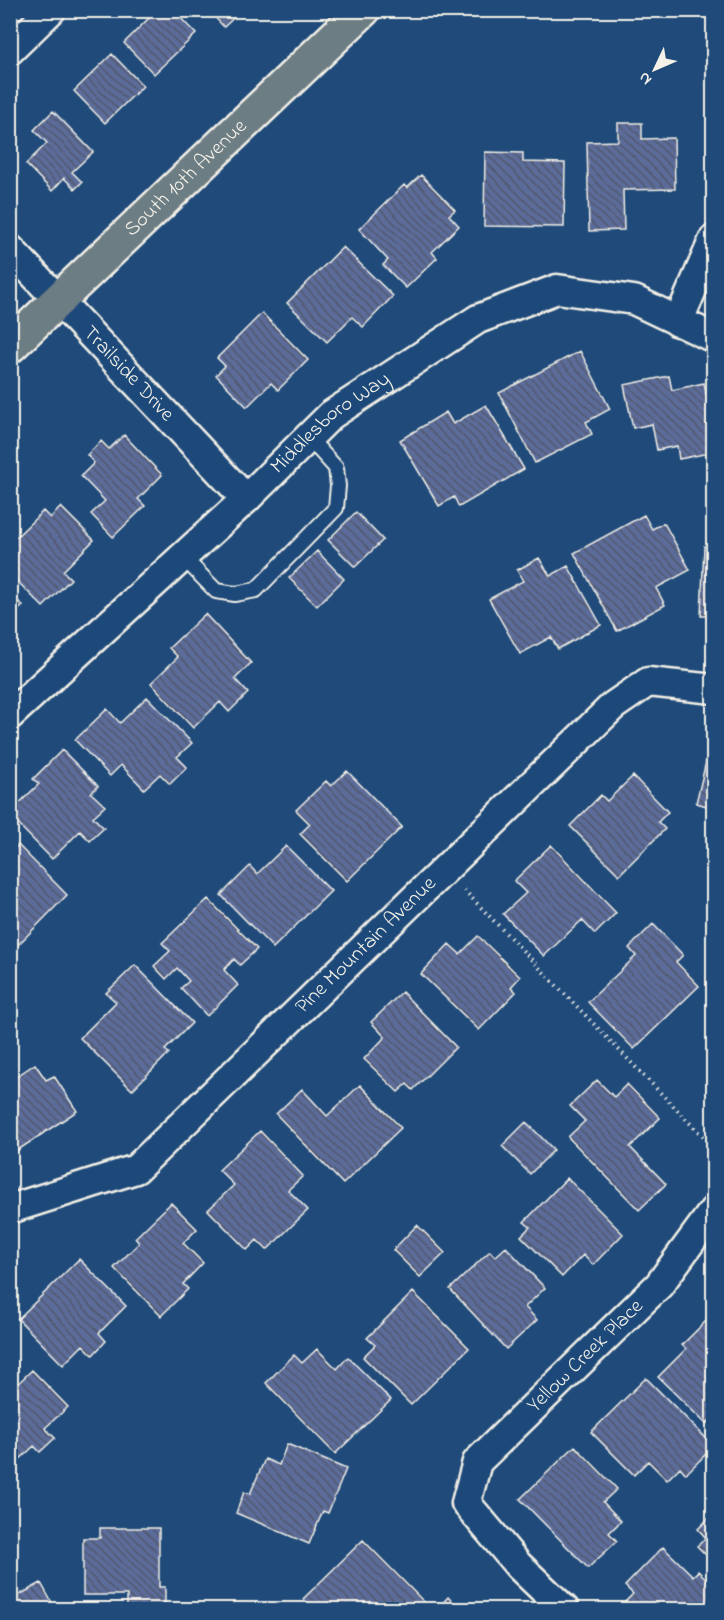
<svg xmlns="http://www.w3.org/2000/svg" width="724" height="1620" viewBox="0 0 724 1620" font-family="'Indie Flower',sans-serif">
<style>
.building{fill:url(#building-back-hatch);stroke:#f4f1e8;stroke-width:1.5}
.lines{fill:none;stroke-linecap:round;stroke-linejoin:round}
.lane-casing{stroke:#f4f1e8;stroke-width:18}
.street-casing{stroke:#f4f1e8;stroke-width:33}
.primary-casing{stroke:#f4f1e8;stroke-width:38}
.path{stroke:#f4f1e8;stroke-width:4;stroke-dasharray:1.5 4.5;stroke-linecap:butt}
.lane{stroke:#1f4a7a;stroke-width:14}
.street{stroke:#1f4a7a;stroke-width:28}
.primary{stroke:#6d7d84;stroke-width:33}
.labels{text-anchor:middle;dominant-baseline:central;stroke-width:6;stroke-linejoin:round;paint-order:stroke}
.street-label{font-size:21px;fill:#f4f1e8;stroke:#1f4a7a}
</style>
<defs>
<pattern id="building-back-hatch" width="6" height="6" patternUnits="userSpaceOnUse" patternTransform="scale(1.5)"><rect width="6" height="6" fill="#5b6c9a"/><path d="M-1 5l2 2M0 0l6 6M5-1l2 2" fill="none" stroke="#51586c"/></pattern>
</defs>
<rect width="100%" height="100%" fill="#1f4a7a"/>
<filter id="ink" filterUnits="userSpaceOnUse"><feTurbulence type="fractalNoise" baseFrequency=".0167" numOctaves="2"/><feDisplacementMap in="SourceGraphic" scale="12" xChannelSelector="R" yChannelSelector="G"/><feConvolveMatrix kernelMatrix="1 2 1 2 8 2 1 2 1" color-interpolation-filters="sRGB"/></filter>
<g filter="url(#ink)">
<path class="building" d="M157 10H173L196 34 154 74 124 43Z
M208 10H242L224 27Z
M112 54 143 86 105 123 74 91Z
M53 111 93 152 72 172 82 182 75 189 64 178 52 191 26 164 47 143 34 130Z
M618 123H642V139L674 138 675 189 623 190 624 230 589 231 587 142 618 141Z
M485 152 523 153V162L565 163 564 227 484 226Z
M421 175 455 210 449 215 459 226 432 252 437 258 406 288 383 265 388 260 359 229 404 185 407 188Z
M343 247 393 296 363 327 352 317 327 342 287 303Z
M262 313 308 360 278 390 271 383 247 407 216 375 225 366 217 358Z
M580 351 610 409 586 422 592 434 535 463 499 393Z
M669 376 672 390 704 383 714 431V452L679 459 677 446 657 450 652 424 633 428 624 385Z
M486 405 524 469 459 507 454 497 439 506 400 440 446 412 453 424Z
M124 435 162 475 138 499 145 506 113 537 91 514 105 501 81 476 94 463 87 455 101 441 109 449Z
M61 507 94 540 63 571 71 579 43 607 10 574V543L43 511 50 518Z
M356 512 383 540 355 567 328 540Z
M644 515 652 529 664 523 690 570 656 588 665 605 617 631 574 553Z
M704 546 714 547V616H701Z
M317 551 344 579 317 606 289 578Z
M539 558 550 576 568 566 601 625 558 649 551 637 520 654 489 599 523 581 517 570Z
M10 593 23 606 10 617Z
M205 614 251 663 235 679 248 693 229 712 220 702 193 728 151 683 178 657 169 648Z
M147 697 192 743 177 757 187 767 170 784 160 774 144 789 121 765 110 776 75 740 107 709 120 723Z
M711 741H714V808L696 803Z
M62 750 98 786 91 793 105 806 93 817 104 828 90 841 80 831 52 859 10 816V812L39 784 33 779Z
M347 771 402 827 347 881 300 834 310 824 296 810 326 781 331 786Z
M633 776 668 812 658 822 665 829 619 875 570 826 601 795 607 801Z
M18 845 67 895 16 947 10 941V853Z
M551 845 616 913 595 934 582 920 544 956 503 914 526 893 514 881Z
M286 846 331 891 273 948 221 895 250 866 257 874Z
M208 899 257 949 240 965 234 959 224 970 238 985 207 1016 181 988 189 981 177 968 166 979 154 966 170 951 162 943Z
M653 924 683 955 676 962 699 986 634 1049 588 1002 636 956 629 948Z
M478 936 520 977 511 987 516 992 479 1030 421 974 449 944 460 954Z
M135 965 192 1023 165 1050 169 1053 132 1090 80 1038 116 1002 106 993Z
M402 992 456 1047 413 1090 407 1084 398 1092 364 1059 385 1037 371 1022Z
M35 1064 46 1080 54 1076 77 1111 15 1152 10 1146V1072L14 1078Z
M597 1080 614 1097 627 1084 660 1118 630 1147 666 1184 639 1210 568 1137 585 1121 570 1106Z
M360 1085 401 1128 343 1184 276 1114 302 1089 327 1116Z
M526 1122 554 1150 530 1174 502 1146Z
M260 1131 303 1176 288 1190 308 1210 267 1250 257 1240 247 1250 208 1210 234 1185 219 1170Z
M567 1178 623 1234 593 1265 583 1255 562 1277 521 1236 530 1227 524 1222Z
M171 1203 197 1229 183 1243 203 1263 183 1284 188 1289 161 1316 114 1268 139 1243 135 1238Z
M417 1225 445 1253 420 1277 393 1250Z
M506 1247 545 1288 525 1307 537 1320 506 1349 450 1289 490 1251 495 1257Z
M79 1259 126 1306 99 1333 106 1341 93 1355 83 1345 63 1365 18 1319Z
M413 1292 469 1348 411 1405 363 1357 375 1345 367 1338Z
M714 1313V1416L706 1424 658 1377 686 1349 682 1345Z
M317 1349 337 1369 348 1357 391 1400 335 1454 266 1383 294 1355 302 1363Z
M32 1370 68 1407 45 1428 55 1438 40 1452 34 1446 18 1461 10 1454V1391Z
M646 1378 714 1446 686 1474 680 1467 667 1480 648 1461 634 1475 591 1432Z
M287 1444 346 1469 328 1513 323 1511 309 1544 236 1513 244 1492 250 1494 265 1459 279 1465Z
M575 1446 617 1489 603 1502 621 1521 609 1533 617 1541 588 1568 520 1499Z
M714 1513V1563L697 1546 706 1538 698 1529Z
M100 1528H159V1587H165V1610H127V1595H83V1538H100Z
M363 1540 426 1604 421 1610H314L303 1599Z
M663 1547 693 1576 698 1571 714 1586V1610H625L621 1606 633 1594 625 1586Z
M41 1583 56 1610H10V1600Z
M448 1597 460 1610H436Z"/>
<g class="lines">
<defs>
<path id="lane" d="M183 557 216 591 235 594 256 590 336 508 338 486 336 468 308 437"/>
<g id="street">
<path d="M10 50 51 10"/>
<path id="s1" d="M10 249 246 499"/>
<path d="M678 322 714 239"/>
<path id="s2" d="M10 715 246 499 331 415 478 319 557 289 634 300 714 338"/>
<path id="s3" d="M10 1209 136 1169 613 706 648 682 714 689"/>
<path id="s4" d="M565 1610 518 1565 466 1503 477 1462 659 1285 714 1210"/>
</g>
<g id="primary">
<path id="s5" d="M10 346 363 10"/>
</g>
</defs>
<use href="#lane" class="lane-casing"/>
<use href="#street" class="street-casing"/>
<use href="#primary" class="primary-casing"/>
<path class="path" d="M464 890 714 1148"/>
<use href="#lane" class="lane"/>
<use href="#street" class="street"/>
<use href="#primary" class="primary"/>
</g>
</g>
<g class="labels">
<g class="street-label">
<text stroke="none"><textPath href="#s5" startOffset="243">South 10th Avenue</textPath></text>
<text stroke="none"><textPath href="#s1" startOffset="172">Trailside Drive</textPath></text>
<text stroke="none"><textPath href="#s2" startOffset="434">Middlesboro Way</textPath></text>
<text stroke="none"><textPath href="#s3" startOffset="453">Pine Mountain Avenue</textPath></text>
<text stroke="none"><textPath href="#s4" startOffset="340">Yellow Creek Place</textPath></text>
</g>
</g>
<rect width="724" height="1620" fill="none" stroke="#1f4a7a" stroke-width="36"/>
<rect x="18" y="18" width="688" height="1584" fill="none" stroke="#f4f1e8" stroke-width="2" filter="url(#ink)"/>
<g transform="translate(655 69) rotate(226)" stroke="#1f4a7a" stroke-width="4.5" paint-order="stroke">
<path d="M0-4.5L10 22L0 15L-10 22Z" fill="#f4f1e8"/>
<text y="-9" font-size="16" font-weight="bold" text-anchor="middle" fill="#f4f1e8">N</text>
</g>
</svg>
